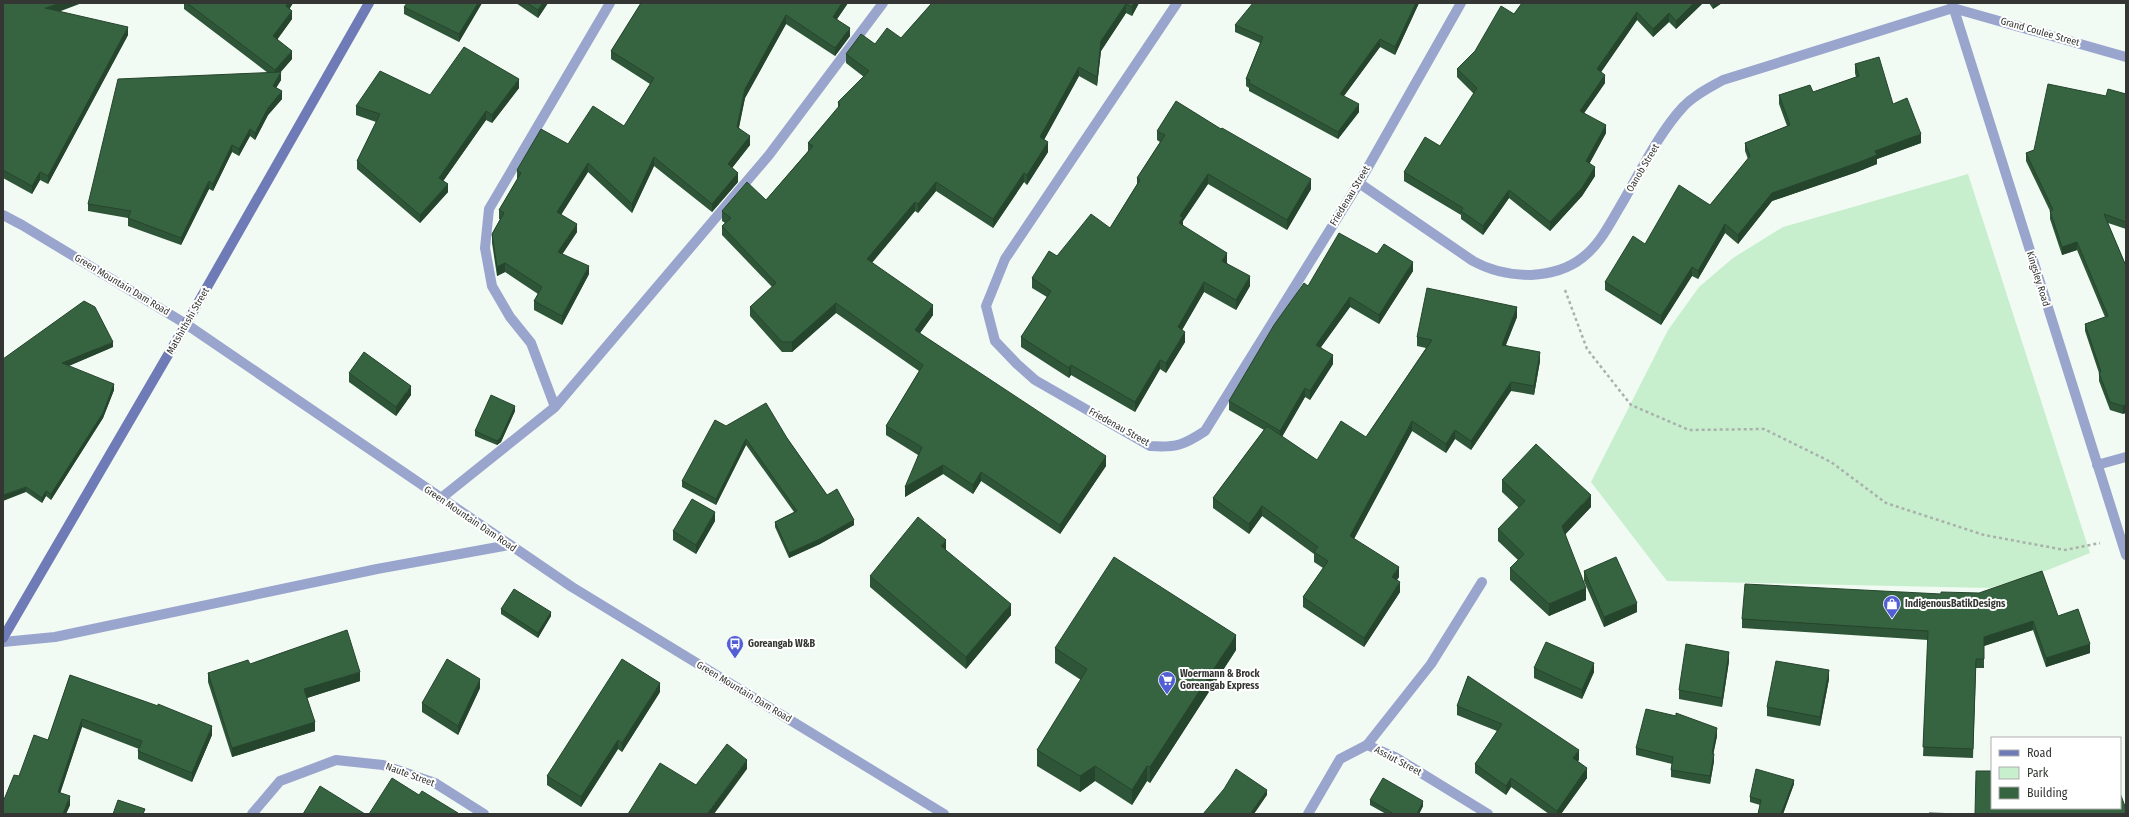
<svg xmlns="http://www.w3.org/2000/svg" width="2129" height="817" viewBox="0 0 2129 817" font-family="'Fira Sans Condensed',sans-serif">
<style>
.green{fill:#c7efcd}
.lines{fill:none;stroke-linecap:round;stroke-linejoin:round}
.path{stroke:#aab1ab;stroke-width:2.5;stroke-dasharray:3 3;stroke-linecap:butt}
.service{stroke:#9aa5ce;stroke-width:10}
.minor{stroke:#9aa5ce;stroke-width:10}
.tertiary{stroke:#9aa5ce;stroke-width:10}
.secondary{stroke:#6e7bb7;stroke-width:10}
.wall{fill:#2e5537}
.shaded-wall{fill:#26452d}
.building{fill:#366340;stroke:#26452d}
.labels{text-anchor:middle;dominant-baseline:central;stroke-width:4;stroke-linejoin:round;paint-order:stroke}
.street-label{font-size:10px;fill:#333633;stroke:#fff}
.poi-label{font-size:10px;font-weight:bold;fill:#333633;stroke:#fff;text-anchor:start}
</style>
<rect width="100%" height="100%" fill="#f2fbf3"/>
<path class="green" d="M1968 174 2090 553 2048 570 1990 588 1667 581 1591 482 1668 330 1699 287 1733 258 1783 227Z"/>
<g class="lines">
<path class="path" d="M1565 290 1587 349 1631 405 1689 430 1764 429 1831 462 1886 503 1984 535 2065 550 2100 543"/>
<path class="service" d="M555 407 531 343 510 317 492 286 485 248 489 209 610 3
M440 499 555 407 769 155 883 3
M3 642 55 637 377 569 509 545
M1367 745 1431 664 1482 582"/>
<path class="minor" d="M1177 3 1005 259 986 306 995 341 1017 364 1035 380 1150 446C1176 448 1184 445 1205 431L1359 183 1461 3
M1952 3 2126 555
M1359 183 1473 261C1491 271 1510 275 1531 275 1548 274 1568 269 1582 258 1599 245 1608 227 1618 210 1638 177 1657 135 1683 107 1694 95 1709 88 1723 80L1953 8 2126 57
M2097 465 2126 457
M252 814 280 781 336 760 383 765 435 783 484 814
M1308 814 1340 759 1367 745 1395 757 1488 814"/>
<path class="tertiary" d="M3 215 22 225 186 324 572 587 944 814"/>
<path class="secondary" d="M3 638 186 324 369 3"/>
</g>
<path class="wall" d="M3 3 59 12 128 35 48 184 40 180 32 194 3 178Z
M184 3H293L290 8 292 19 277 40 292 59 280 73 281 80 276 88 282 99 268 115 255 140 250 136 239 156 232 152 213 191 209 189 181 245 128 226V218L88 211V204L268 73 184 9Z
M482 3 459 42 404 14V7Z
M516 3H548L538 18Z
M641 3H848L837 19 850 36 835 56 786 24 745 98 739 128 750 145 732 168 738 182 712 212 654 166 632 213 588 172 561 215 577 232 562 254 589 274 562 325 534 310V301L538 294 505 272 497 276 492 243V234L500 219H499V210L517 179V170L568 144 624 126 650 84 611 59V51Z
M932 3H1139L1132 16 1126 13 1101 51 1097 86 1079 76 1044 140 1048 152 1027 185 1024 182 993 228 936 191 918 213 915 211 872 263 933 315 920 333 1106 466 1060 534 981 481 973 494 943 474 905 497 918 455 886 435V426L919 371 836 313 792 352H782L750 316V307L772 287 722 235V226L725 223 722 221V211L766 200 808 151V143L838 108V102L864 77 846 63V54L875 44 901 38Z
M1419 3 1395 55 1380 47 1344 96 1359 112 1338 139 1249 91V88L1246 86V79L1260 43 1235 32V25Z
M1522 3H1703L1676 29 1669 22 1653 37 1637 20 1601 72 1605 83 1584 113 1606 133 1589 164 1595 176 1582 196 1550 231 1509 198 1483 235 1461 219V215L1404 181V172L1440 146 1474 94 1457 77V69L1514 14Z
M1709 3H1722L1713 9Z
M1855 64 1893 104 1921 143 1877 159V164L1857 172 1772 201 1738 244 1725 233 1698 279 1692 276 1661 325 1605 290V282L1645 244 1710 205 1748 159 1745 151V143L1787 126 1779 104V95L1813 92 1856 77 1855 73Z
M519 88 492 123 486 120 443 181 448 192 420 223 357 169V161L376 122 356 115V106L430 95Z
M2126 94V229L2108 223 2126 266 2123 414 2110 410 2099 381V373L2085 331V324L2105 317 2077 250 2062 255 2050 219V211L2026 161V153L2034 150 2106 96Z
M1157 131 1311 189 1287 230 1208 184 1183 221V225L1227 263 1250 286 1236 310 1204 292 1182 330 1185 342 1166 373 1160 369 1135 412 1071 375 1069 378 1021 347V337L1047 297 1032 288V278L1057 256 1110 228 1137 184V178L1160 142 1157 140Z
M1377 254 1413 271 1379 324 1350 307 1321 347 1333 364 1310 400 1305 397 1282 437 1317 460 1366 437 1426 348 1417 346V337L1517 317 1506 345 1540 361 1534 395 1511 391 1471 450 1455 439 1446 453 1412 431 1354 539 1399 577 1397 580 1400 592 1364 647 1303 607V597L1323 568 1314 562V554L1262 516 1249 534 1213 508V498L1264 430 1229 410V401L1308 286Z
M113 347 68 366 114 390 103 418 51 500 46 496 42 503 26 492 3 359Z
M349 373 411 395 396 416 349 382Z
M515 411 501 442 497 445 475 436V431Z
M726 426 787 438 827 495 854 525 820 544 789 558 775 527V522L794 512 746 445 716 505 682 487V481Z
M1502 480 1591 507 1565 534 1586 600 1549 616 1510 580V568L1518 560 1498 541V529L1519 508 1502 492Z
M715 521 696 554 673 540V531Z
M946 550 1011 615 966 669 870 587V576Z
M1584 571 1637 612 1604 627 1584 581Z
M501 609 551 616 538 638 501 614Z
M2058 616 2090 653 2046 667 2033 630 1984 646V668H1976L1973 758 1923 756 1928 640 1742 628V619Z
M1055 648 1236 650 1150 783 1147 781 1132 805 1095 781 1080 792 1037 766V750L1081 680 1055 663Z
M1729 661 1722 707 1679 699V690Z
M250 664 360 681 307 698 315 731 232 757 208 682V673Z
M1534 668 1594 672 1582 699 1534 678Z
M70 675 212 735 192 782 138 759V751L139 749 82 727 60 793 70 805 66 814H3L19 776 48 740Z
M1468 676 1579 760 1577 761 1587 778 1561 814H1549L1511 787 1506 795 1475 773V764L1497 731 1457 715V706Z
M1829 679 1820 726 1767 716V707Z
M480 688 458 735 422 712V703Z
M660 692 622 752 618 749 581 807 547 785V776Z
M1717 736 1713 754 1714 761 1710 784 1671 777V770L1672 764 1636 755V748Z
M1794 784 1783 814H1758L1760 805 1750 802V797Z
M1370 800 1423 806 1419 814H1386L1370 805Z"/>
<path class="shaded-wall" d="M60 3H82L45 17V8Z
M288 3H293L286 14V6Z
M478 3H482L459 42V34Z
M543 3H548L538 18V10Z
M842 3H848L833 25V17Z
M1134 3H1139L1132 16V7Z
M1416 3H1419L1395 55V47Z
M1694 3H1703L1676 29V21Z
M1713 3H1722L1713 9Z
M1126 4V13L1101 51 1097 86V77L1101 41Z
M292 11V19L273 45V36Z
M1637 12V20L1597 78V69Z
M1669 13V22L1653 37V29Z
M786 15V24L745 98 737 135V127L745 89Z
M128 27V35L48 184V176Z
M850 28V36L835 56V48Z
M1380 39V47L1340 101V94Z
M292 51V59L275 78V70Z
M1079 67V76L1040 147V137Z
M281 72V80L273 93V86Z
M1605 75V83L1580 119V111Z
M519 79V88L492 123V115Z
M282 91V99L268 115 255 140V133L268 108Z
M1359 104V112L1338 139V132Z
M486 111V120L439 187V178Z
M1606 125V133L1586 170V161Z
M250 129V136L239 156V149Z
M1921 134V143L1877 159V164L1857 172 1772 201 1738 244V235L1772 193 1875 151Z
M750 136V145L728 173V164Z
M1048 142V152L1027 185V175Z
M232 145V152L213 191V184Z
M654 157V166L632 213V204Z
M588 163V172L557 221V212Z
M1595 167V176L1582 196 1550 231V222Z
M40 172V180L32 194V186Z
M738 173V182L712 212V204Z
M1024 173V182L993 228V219Z
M1208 174V184L1183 221V227L1179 232 1180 216Z
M1311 179V189L1287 230V220Z
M209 181V189L181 245V238Z
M936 182V191L918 213V204Z
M448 184V192L420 223V215Z
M1509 190V198L1483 235V226Z
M915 202V211L867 268V259Z
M577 224V232L558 261V252Z
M1725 224V233L1698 279V271Z
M2077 242V250L2062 255V247Z
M1227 253V263L1222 270V261Z
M1413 262V271L1379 324V315Z
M505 263V272L497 276V267Z
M589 266V274L562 325V316Z
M1692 267V276L1661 325V316Z
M1250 276V286L1236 310V300Z
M1204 282V292L1178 337V327Z
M1350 297V307L1316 354V345Z
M836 303V313L792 352V342Z
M933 305V315L915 340V330Z
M1517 307V317L1502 354V345Z
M1185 332V342L1166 373V363Z
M113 342V347L62 369V363Z
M1540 352V361L1534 395V386Z
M1333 355V364L1310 400V391Z
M1160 360V369L1135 412V402Z
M1071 365V375L1069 378V368Z
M1511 382V391L1471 450V441Z
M114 384V390L103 418 51 500V494Z
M411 386V395L396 416V407Z
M1305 388V397L1280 440V431Z
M2126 405V413L2123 414V406Z
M515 406V411L501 442 497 445V441Z
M1412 421V431L1350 546V536Z
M1455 430V439L1446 453V444Z
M746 439V445L716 505V499Z
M1106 456V466L1060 534V525Z
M943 465V474L905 497V487Z
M981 472V481L973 494V485Z
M26 487V492L3 501V495Z
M46 491V496L42 503V498Z
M1591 495V507L1562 538V526Z
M1262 506V516L1249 534V524Z
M715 512V521L696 554V545Z
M854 520V525L820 544 789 558V553Z
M946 540V551L941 546Z
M1399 567V577L1392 586V577Z
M1400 582V592L1364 647V638Z
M1586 588V600L1549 616V604Z
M1637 603V612L1604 627V617Z
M1011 604V615L966 669V657Z
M551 612V616L538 638V633Z
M2033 621V630L1984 646V668V637Z
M1236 635V650L1150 783V767Z
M2090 644V653L2046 667V658Z
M1729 652V661L1722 707V698Z
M1594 663V672L1582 699V690Z
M1829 670V679L1820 726V717Z
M360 672V681L304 699V689Z
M480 679V688L458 735V726Z
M660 683V692L622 752V743Z
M82 719V727L58 800V792Z
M315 722V731L232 757V748Z
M212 726V735L192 782V773Z
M1717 728V736L1712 761V753Z
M618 740V749L581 807V797Z
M1579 750V760L1573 767V758Z
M1714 754V761L1710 784V776Z
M747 760V769L714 814H707Z
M1095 766V781L1080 792V776Z
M1147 766V781L1132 805V790Z
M1587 768V778L1561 814H1557V811Z
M1511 778V787L1506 795V786Z
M1794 780V784L1783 814H1781Z
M1267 790V795L1254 814H1250Z
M70 796V805L66 814H63Z
M1423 801V806L1419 814H1417Z"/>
<path class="building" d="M3 3H60L45 8 128 27 48 176 40 172 32 186 3 170Z
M187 3H288L286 6 292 11 273 36 292 51 275 70Z
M407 3H478L459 34 404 7Z
M527 3H543L538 10Z
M641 3H842L833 17 850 28 835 48 786 15 745 89 737 127 750 136 728 164 738 173 712 204 654 157 632 204 588 163 557 212 577 224 558 252 589 266 562 316 534 301 542 287 505 263 497 267 492 234 504 213 499 210 521 173 517 170 541 129 568 144 593 106 624 126 654 78 611 51Z
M932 3H1134L1132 7 1126 4 1101 41 1097 77 1079 67 1040 137 1048 142 1027 175 1024 173 993 219 936 182 918 204 915 202 867 259 933 305 915 330 1106 456 1060 525 981 472 973 485 943 465 905 487 922 447 886 426 923 365 836 303 792 342H782L750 307 776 283 722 226 731 218 722 211 747 182 766 200 813 146 808 143 840 105 838 102 869 71 846 54 861 34 875 44 887 28 901 38Z
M1253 3H1416L1395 47 1380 39 1340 94 1359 104 1338 132 1249 83 1250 80 1246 79 1263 37 1235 25Z
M1522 3H1694L1676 21 1669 13 1653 29 1637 12 1597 69 1605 75 1580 111 1606 125 1586 161 1595 167 1582 188 1550 222 1509 190 1483 226 1461 211 1463 208 1404 172 1425 137 1440 146 1477 88 1457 69 1475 51 1501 6 1514 14Z
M464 47 519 79 492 115 486 111 439 178 448 184 420 215 357 161 380 114 356 106 380 71 430 95Z
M1879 57 1893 104 1907 98 1921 134 1875 151 1877 155 1857 163 1772 193 1738 235 1725 224 1698 271 1692 267 1661 316 1605 282 1633 236 1645 244 1679 185 1710 205 1750 156 1745 143 1790 125 1779 95 1810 85 1813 92 1859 76 1855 64Z
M281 72 273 86 282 91 268 108 255 133 250 129 239 149 232 145 213 184 209 181 181 238 128 218 131 211 88 204 118 79Z
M2048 84 2106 96 2108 89 2126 94V222L2104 214 2126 266V405L2123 406 2110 402 2099 373 2101 372 2085 324 2108 316 2077 242 2062 247 2050 211 2053 210 2026 153 2034 150Z
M1176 101 1221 129 1222 128 1311 179 1287 220 1208 174 1180 216 1183 217 1179 223 1227 253 1222 261 1250 276 1236 300 1204 282 1178 327 1185 332 1166 363 1160 360 1135 402 1071 365 1069 368 1021 337 1051 291 1032 278 1049 251 1057 256 1091 214 1110 228 1140 180 1137 178 1165 135 1157 131Z
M1339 233 1377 254 1384 244 1413 262 1379 315 1350 297 1316 345 1333 355 1310 391 1305 388 1280 431 1229 401 1274 325 1304 283 1308 286Z
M1427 288 1517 307 1502 345 1540 352 1534 386 1511 382 1471 441 1455 430 1446 444 1412 421 1350 536 1399 567 1392 577 1400 582 1364 638 1303 597 1328 561 1314 552 1318 547 1262 506 1249 524 1213 498 1267 426 1317 460 1341 421 1366 437 1432 340 1417 337Z
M84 301 95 307 113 342 62 363 114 384 103 413 51 494 46 491 42 498 26 487 3 495V359Z
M364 352 411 386 396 407 349 373Z
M491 395 515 406 501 437 497 441 475 431Z
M766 403 787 438 827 495 837 489 854 520 820 539 789 553 775 522 797 511 746 439 716 499 682 481 715 420 726 426Z
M1536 444 1591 495 1562 526 1586 588 1549 604 1510 568 1524 554 1498 529 1525 501 1502 480Z
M692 499 715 512 696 545 673 531Z
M918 517 946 540 941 546 1011 604 966 657 870 576Z
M1114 557 1236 635 1150 767 1147 766 1132 790 1095 766 1080 776 1037 750 1087 669 1055 648Z
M1616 557 1637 603 1604 617 1584 571Z
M2042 571 2058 616 2078 609 2090 644 2046 658 2033 621 1984 637V659H1976L1973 749 1923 747 1928 631 1742 619 1745 584 1941 594V592L1979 593Z
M514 589 551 612 538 633 501 609Z
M347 630 360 672 304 689 315 722 232 748 208 673 248 660 250 664Z
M1546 642 1594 663 1582 690 1534 668Z
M1686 644 1729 652 1722 698 1679 690Z
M447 659 480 679 458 726 422 703Z
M622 659 660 683 622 743 618 740 581 797 547 776Z
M1776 661 1829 670 1820 717 1767 707Z
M70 675 158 706V704L212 726 192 773 138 751 142 741 82 719 58 792 70 796 63 814H3V802L14 775 19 776 34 735 48 740Z
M1468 676 1579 750 1573 758 1587 768 1557 811 1511 778 1506 786 1475 764 1502 724 1457 706Z
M1646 709 1676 716V713L1717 728 1712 753 1714 754 1710 776 1671 770 1673 757 1636 748Z
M727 744 747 760 707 814H628L660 763 696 785Z
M1236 769 1267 790 1250 814H1203L1224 789Z
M1756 769 1794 780 1781 814H1758L1761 800 1750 797Z
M1976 771H1992V808H2120V793L2126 809V814H1975Z
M392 778 419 795 422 791 458 813V814H369Z
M1383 778 1423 801 1417 814H1394L1370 800Z
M320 786 365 814H303Z
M118 800 145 809 143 814H113Z
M1929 813 1963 814H1929Z"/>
<defs>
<symbol id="shop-pin" viewBox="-11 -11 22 30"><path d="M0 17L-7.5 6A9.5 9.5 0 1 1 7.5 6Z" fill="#525ed5" stroke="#fff"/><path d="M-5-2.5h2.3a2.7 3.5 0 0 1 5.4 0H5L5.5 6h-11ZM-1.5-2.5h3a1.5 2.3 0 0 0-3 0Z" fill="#fff"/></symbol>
<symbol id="bus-pin" viewBox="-11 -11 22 30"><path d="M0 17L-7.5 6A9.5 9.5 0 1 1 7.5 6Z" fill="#525ed5" stroke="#fff"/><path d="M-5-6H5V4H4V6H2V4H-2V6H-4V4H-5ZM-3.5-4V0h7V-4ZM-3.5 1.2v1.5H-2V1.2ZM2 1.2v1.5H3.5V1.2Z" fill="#fff"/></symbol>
<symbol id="supermarket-pin" viewBox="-11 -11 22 30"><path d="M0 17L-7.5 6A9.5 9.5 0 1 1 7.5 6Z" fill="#525ed5" stroke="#fff"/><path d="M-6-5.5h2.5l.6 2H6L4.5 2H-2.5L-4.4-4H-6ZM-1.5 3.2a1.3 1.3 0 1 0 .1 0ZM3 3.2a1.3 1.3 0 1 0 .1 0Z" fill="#fff"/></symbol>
</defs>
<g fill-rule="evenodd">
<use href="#shop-pin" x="1882" y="594" width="20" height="27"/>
<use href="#bus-pin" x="725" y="634" width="20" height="27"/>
<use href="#supermarket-pin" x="1157" y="670" width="20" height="27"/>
</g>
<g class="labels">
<g class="street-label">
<text transform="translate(2040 32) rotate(16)">Grand Coulee Street</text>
<text transform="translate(1643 168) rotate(-59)">Oanob Street</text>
<text transform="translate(1350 196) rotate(-59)">Friedenau Street</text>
<text transform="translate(2038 279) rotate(73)">Kingsley Road</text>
<text transform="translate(122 285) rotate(31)">Green Mountain Dam Road</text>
<text transform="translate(188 321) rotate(-60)">Matshithshi Street</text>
<text transform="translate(1119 427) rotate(29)">Friedenau Street</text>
<text transform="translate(470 519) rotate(34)">Green Mountain Dam Road</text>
<text transform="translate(744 692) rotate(31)">Green Mountain Dam Road</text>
<text transform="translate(1398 761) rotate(28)">Assiut Street</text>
<text transform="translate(410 775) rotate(20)">Naute Street</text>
</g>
<g class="poi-label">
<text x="1905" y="604">IndigenousBatikDesigns</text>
<text x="748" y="644">Goreangab W&amp;B</text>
<text x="1180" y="674">Woermann &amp; Brock<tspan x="1180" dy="12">Goreangab Express</tspan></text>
</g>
</g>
<rect width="2129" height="817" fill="none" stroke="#333633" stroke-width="8"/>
<rect x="1991" y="737" width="130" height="72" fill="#ffffff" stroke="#adafad"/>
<rect x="1999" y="750" width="20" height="6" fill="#6e7bb7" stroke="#adafad"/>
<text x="2027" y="757" font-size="12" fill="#333633">Road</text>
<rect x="1999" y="767" width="20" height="12" fill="#c7efcd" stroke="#adafad"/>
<text x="2027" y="777" font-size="12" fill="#333633">Park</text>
<rect x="1999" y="787" width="20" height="12" fill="#366340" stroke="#adafad"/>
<text x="2027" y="797" font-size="12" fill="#333633">Building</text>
</svg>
